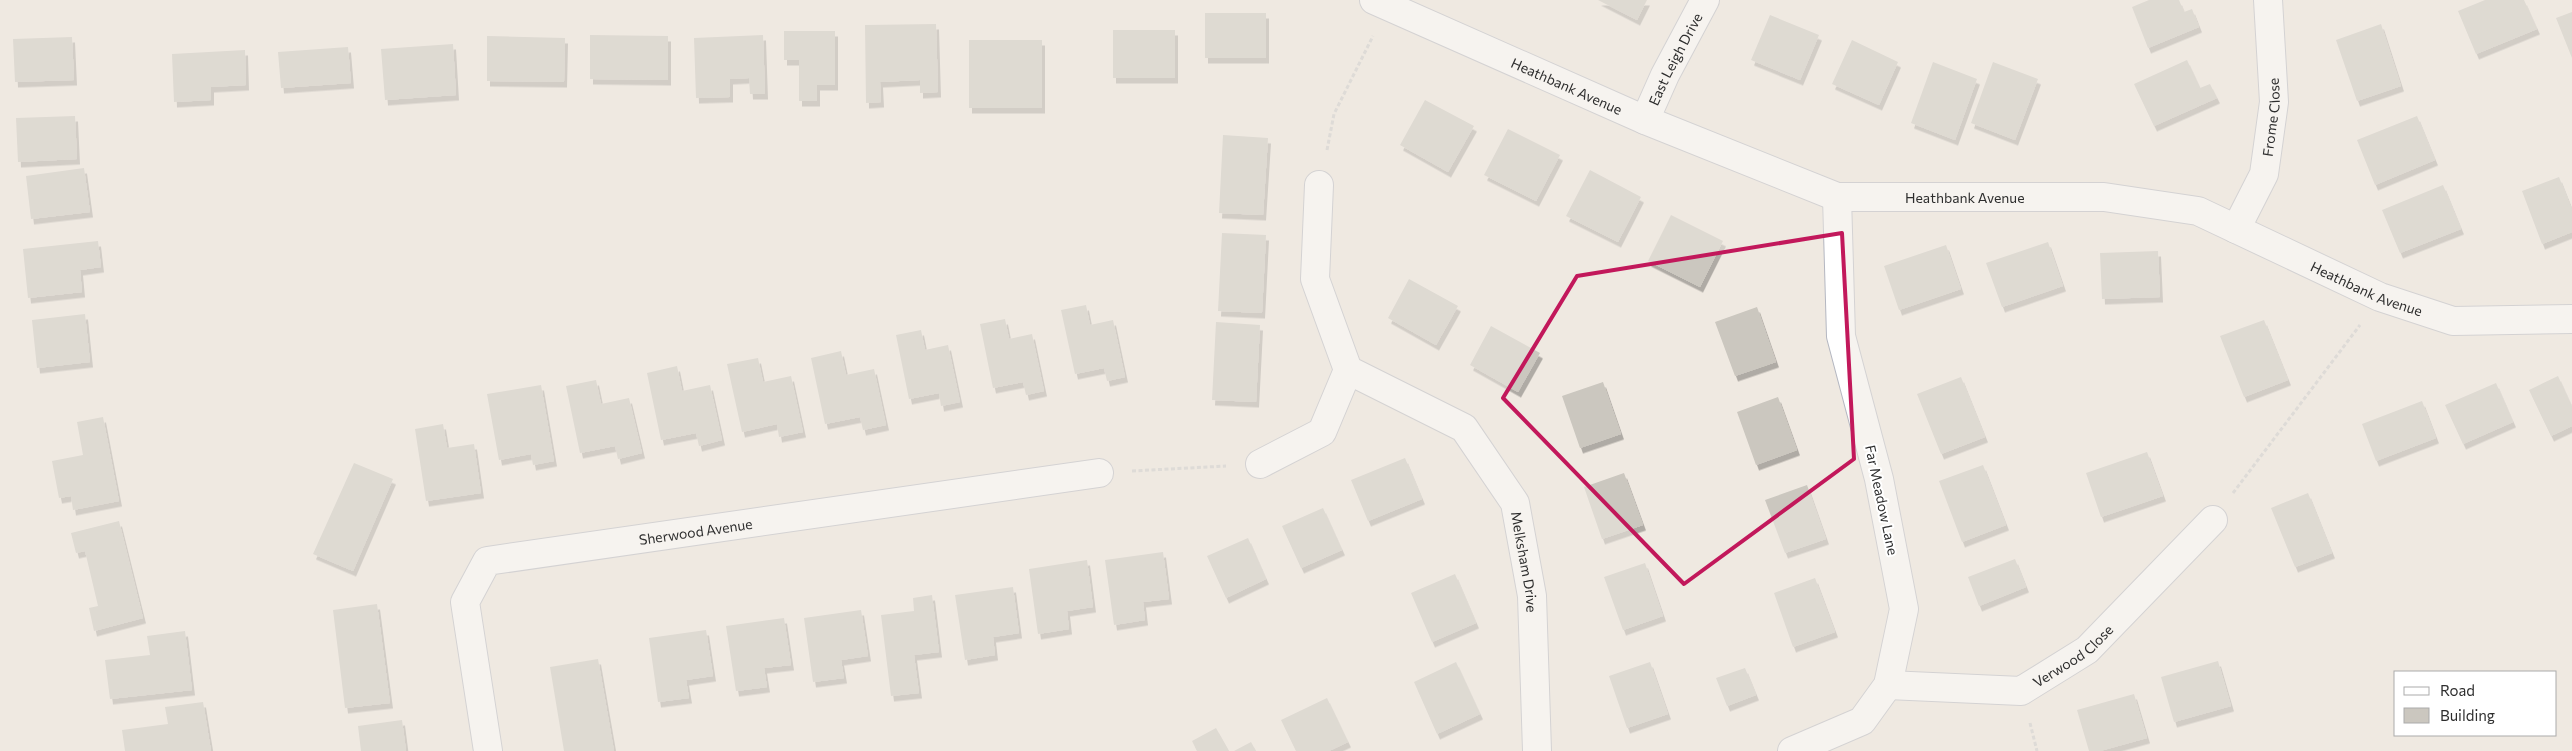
<svg xmlns="http://www.w3.org/2000/svg" width="2572" height="751" viewBox="0 0 2572 751" font-family="Commissioner,sans-serif">
<style>
.building{fill:#cbc7bf;filter:url(#shadow)}
.lines{fill:none;stroke-linecap:round;stroke-linejoin:round}
.minor-casing{stroke:#b4b7c1;stroke-width:30}
.path{stroke:#c9c9c9;stroke-width:3;stroke-dasharray:4 2.5;stroke-linecap:butt}
.minor{stroke:#fff;stroke-width:28}
.marked{fill:none;stroke:#c2185b;stroke-width:4;stroke-linejoin:round}
.labels{text-anchor:middle;dominant-baseline:central;stroke-width:4;stroke-linejoin:round;paint-order:stroke}
.street-label{font-size:14px;fill:#2e2e2e;stroke:#fff}
</style>
<defs>
<filter id="shadow"><feDropShadow dx="3" dy="5.5" stdDeviation="0" flood-color="#0004"/></filter>
</defs>
<rect width="100%" height="100%" fill="#efe9e1"/>
<path class="building" d="M1598 0H1647L1637 20Z
M2149 0H2179L2184 12 2192 9 2199 27 2148 48 2132 7Z
M2485 0H2524L2537 29 2476 54 2458 11Z
M2572 12V58L2556 18Z
M1205 13H1266V58H1205Z
M1770 15 1819 35 1800 80 1751 60Z
M936 24 938 92 920 93V80L880 82 881 102 866 103 865 25Z
M2381 24 2401 86 2357 101 2336 40Z
M1113 30H1175V78H1113Z
M784 31H835V85H817V101H799V60H784Z
M590 35 668 36V80L590 79Z
M763 35 765 94H750L749 78 730 79V97L696 98 694 38Z
M487 36 565 38 564 82 487 81Z
M72 37 74 80 15 82 13 39Z
M969 40H1042V108H969Z
M1852 40 1898 62 1879 105 1832 84Z
M453 44 456 95 385 100 381 49Z
M348 47 351 83 281 88 278 52Z
M245 50 246 85 211 87V100L174 102 172 54Z
M2187 60 2200 88 2210 84 2217 98 2154 126 2134 84Z
M1933 62 1977 79 1955 140 1911 123Z
M1993 62 2038 79 2015 140 1971 123Z
M1425 100 1474 126 1448 172 1400 145Z
M75 116 77 159 18 162 16 118Z
M2417 116 2435 160 2375 185 2357 140Z
M1508 129 1560 155 1536 201 1484 175Z
M1223 135 1268 138 1263 215 1219 213Z
M84 168 90 212 31 219 26 176Z
M1590 170 1641 197 1618 242 1566 216Z
M2559 177 2572 210V232L2542 244 2522 191Z
M2443 185 2461 229 2400 253 2382 210Z
M1671 215 1723 241 1700 287 1648 261Z
M1222 233 1266 235 1262 313 1218 311Z
M98 241 101 267 80 270 82 292 28 298 23 249Z
M2048 242 2063 286 2002 307 1986 263Z
M1946 245 1961 289 1899 310 1884 266Z
M2158 251 2160 297 2102 299 2100 253Z
M1409 279 1458 306 1436 345 1388 318Z
M1086 305 1090 325 1113 320 1125 377 1107 381 1104 368 1075 374 1061 310Z
M1757 307 1776 362 1735 376 1715 322Z
M85 314 90 362 37 368 32 320Z
M1005 319 1009 339 1032 334 1044 391 1026 395 1023 382 993 388 980 324Z
M2264 320 2288 380 2244 397 2220 336Z
M1216 322 1260 325 1256 402 1212 400Z
M1491 326 1540 353 1518 392 1470 365Z
M921 330 925 350 948 345 960 402 941 406 939 393 909 399 896 335Z
M841 351 846 375 874 369 886 425 863 430 860 417 825 424 811 358Z
M758 358 763 382 791 376 803 432 779 437 777 424 742 432 727 364Z
M677 366 682 391 710 385 722 440 699 446 696 433 661 440 647 373Z
M2558 376 2572 407V426L2551 436 2529 390Z
M1961 377 1985 437 1941 454 1917 394Z
M596 380 601 404 629 398 642 453 618 459 615 446 580 453 566 386Z
M1603 382 1621 434 1580 448 1562 396Z
M2496 383 2513 422 2463 444 2445 405Z
M541 385 554 461 533 465 531 454 499 460 487 394Z
M1778 397 1797 450 1756 465 1737 412Z
M2422 401 2436 438 2376 461 2362 424Z
M103 417 119 501 73 510 71 496 59 498 52 461 83 455 77 422Z
M443 424 447 448 474 444 481 493 426 501 415 429Z
M2147 452 2163 496 2101 517 2086 473Z
M1405 458 1422 499 1368 521 1351 480Z
M354 463 393 479 353 571 313 554Z
M1983 465 2006 525 1962 542 1939 481Z
M1624 473 1643 525 1602 539 1584 487Z
M1807 485 1826 539 1785 553 1765 500Z
M2308 493 2332 553 2295 567 2271 508Z
M1323 508 1342 550 1301 568 1282 526Z
M119 521 143 618 94 631 89 608 98 606 85 551 76 553 71 533Z
M1248 538 1266 579 1226 598 1207 556Z
M1163 552 1169 599 1143 602 1145 620 1114 625 1105 560Z
M2015 559 2026 587 1979 606 1968 577Z
M1087 560 1093 607 1067 611 1069 629 1038 634 1029 569Z
M1645 563 1663 616 1623 630 1604 577Z
M1455 574 1476 623 1432 642 1411 593Z
M1815 578 1835 632 1793 647 1774 593Z
M1013 587 1019 633 993 637 995 655 965 660 955 595Z
M932 595 939 652 914 655 919 693 891 696 881 615 914 611 913 598Z
M377 604 390 703 345 708 333 610Z
M861 610 868 656 841 660 844 678 813 682 804 618Z
M784 618 791 665 764 668 767 687 736 691 726 626Z
M706 630 713 676 686 680 689 698 658 702 649 638Z
M185 631 192 690 110 699 105 660 150 655 147 636Z
M598 659 614 751H564L550 667Z
M2218 661 2231 706 2174 722 2161 677Z
M1456 662 1480 714 1437 734 1414 682Z
M1650 662 1668 714 1627 728 1609 676Z
M1745 668 1756 695 1727 706 1716 678Z
M2134 694 2147 738 2100 751H2089L2077 710Z
M1327 698 1348 742 1329 751H1296L1281 720Z
M203 702 211 751H125L122 730 168 724 165 707Z
M402 720 406 751H361L358 726Z
M1216 728 1229 751H1197L1192 741Z
M1251 742 1256 751H1234Z"/>
<g class="lines">
<defs>
<g id="minor">
<path id="s1" d="M1374 0 1645 120 1837 197H2104L2198 211 2380 297 2453 321 2572 319"/>
<path id="s2" d="M1645 120 1665 75 1705 0"/>
<path id="s3" d="M1319 185 1315 279 1348 370 1464 428 1515 503 1532 596 1537 751"/>
<path id="s4" d="M2236 229 2264 174 2274 102 2268 0"/>
<path d="M1260 464 1322 432 1348 370"/>
<path id="s5" d="M1888 685 2021 691 2087 650 2213 520"/>
<path id="s6" d="M488 751 465 602 487 561 1099 473"/>
<path d="M1792 751 1862 721 1888 685 1904 609 1879 479 1841 336 1837 197"/>
</g>
</defs>
<use href="#minor" class="minor-casing"/>
<path class="path" d="M1327 150 1334 114 1373 36
M1132 471 1226 466
M2233 493 2360 325
M2030 723 2037 751"/>
<use href="#minor" class="minor"/>
</g>
<path d="M0 0H2572V751H0ZM1842 233 1854 459 1684 584 1503 398 1577 276Z" fill="#efe9e1" fill-opacity=".55" fill-rule="evenodd"/>
<path class="marked" d="M1842 233 1854 459 1684 584 1503 398 1577 276Z"/>
<g class="labels">
<g class="street-label">
<text stroke="none"><textPath href="#s2" startOffset="68">East Leigh Drive</textPath></text>
<text stroke="none"><textPath href="#s1" startOffset="211">Heathbank Avenue</textPath></text>
<text stroke="none"><textPath href="#s4" startOffset="119">Frome Close</textPath></text>
<text stroke="none"><textPath href="#s1" startOffset="631">Heathbank Avenue</textPath></text>
<text stroke="none"><textPath href="#s1" startOffset="1051">Heathbank Avenue</textPath></text>
<text transform="translate(1882 500) rotate(78)">Far Meadow Lane</text>
<text stroke="none"><textPath href="#s6" startOffset="408">Sherwood Avenue</textPath></text>
<text stroke="none"><textPath href="#s3" startOffset="471">Melksham Drive</textPath></text>
<text stroke="none"><textPath href="#s5" startOffset="196">Verwood Close</textPath></text>
</g>
</g>
<rect x="2394" y="671" width="162" height="65" fill="#ffffff" stroke="#ababab"/>
<rect x="2404" y="687" width="25" height="8" fill="#ffffff" stroke="#ababab"/>
<text x="2440" y="696" font-size="15" fill="#2e2e2e">Road</text>
<rect x="2404" y="708" width="25" height="15" fill="#cbc7bf" stroke="#ababab"/>
<text x="2440" y="721" font-size="15" fill="#2e2e2e">Building</text>
</svg>
